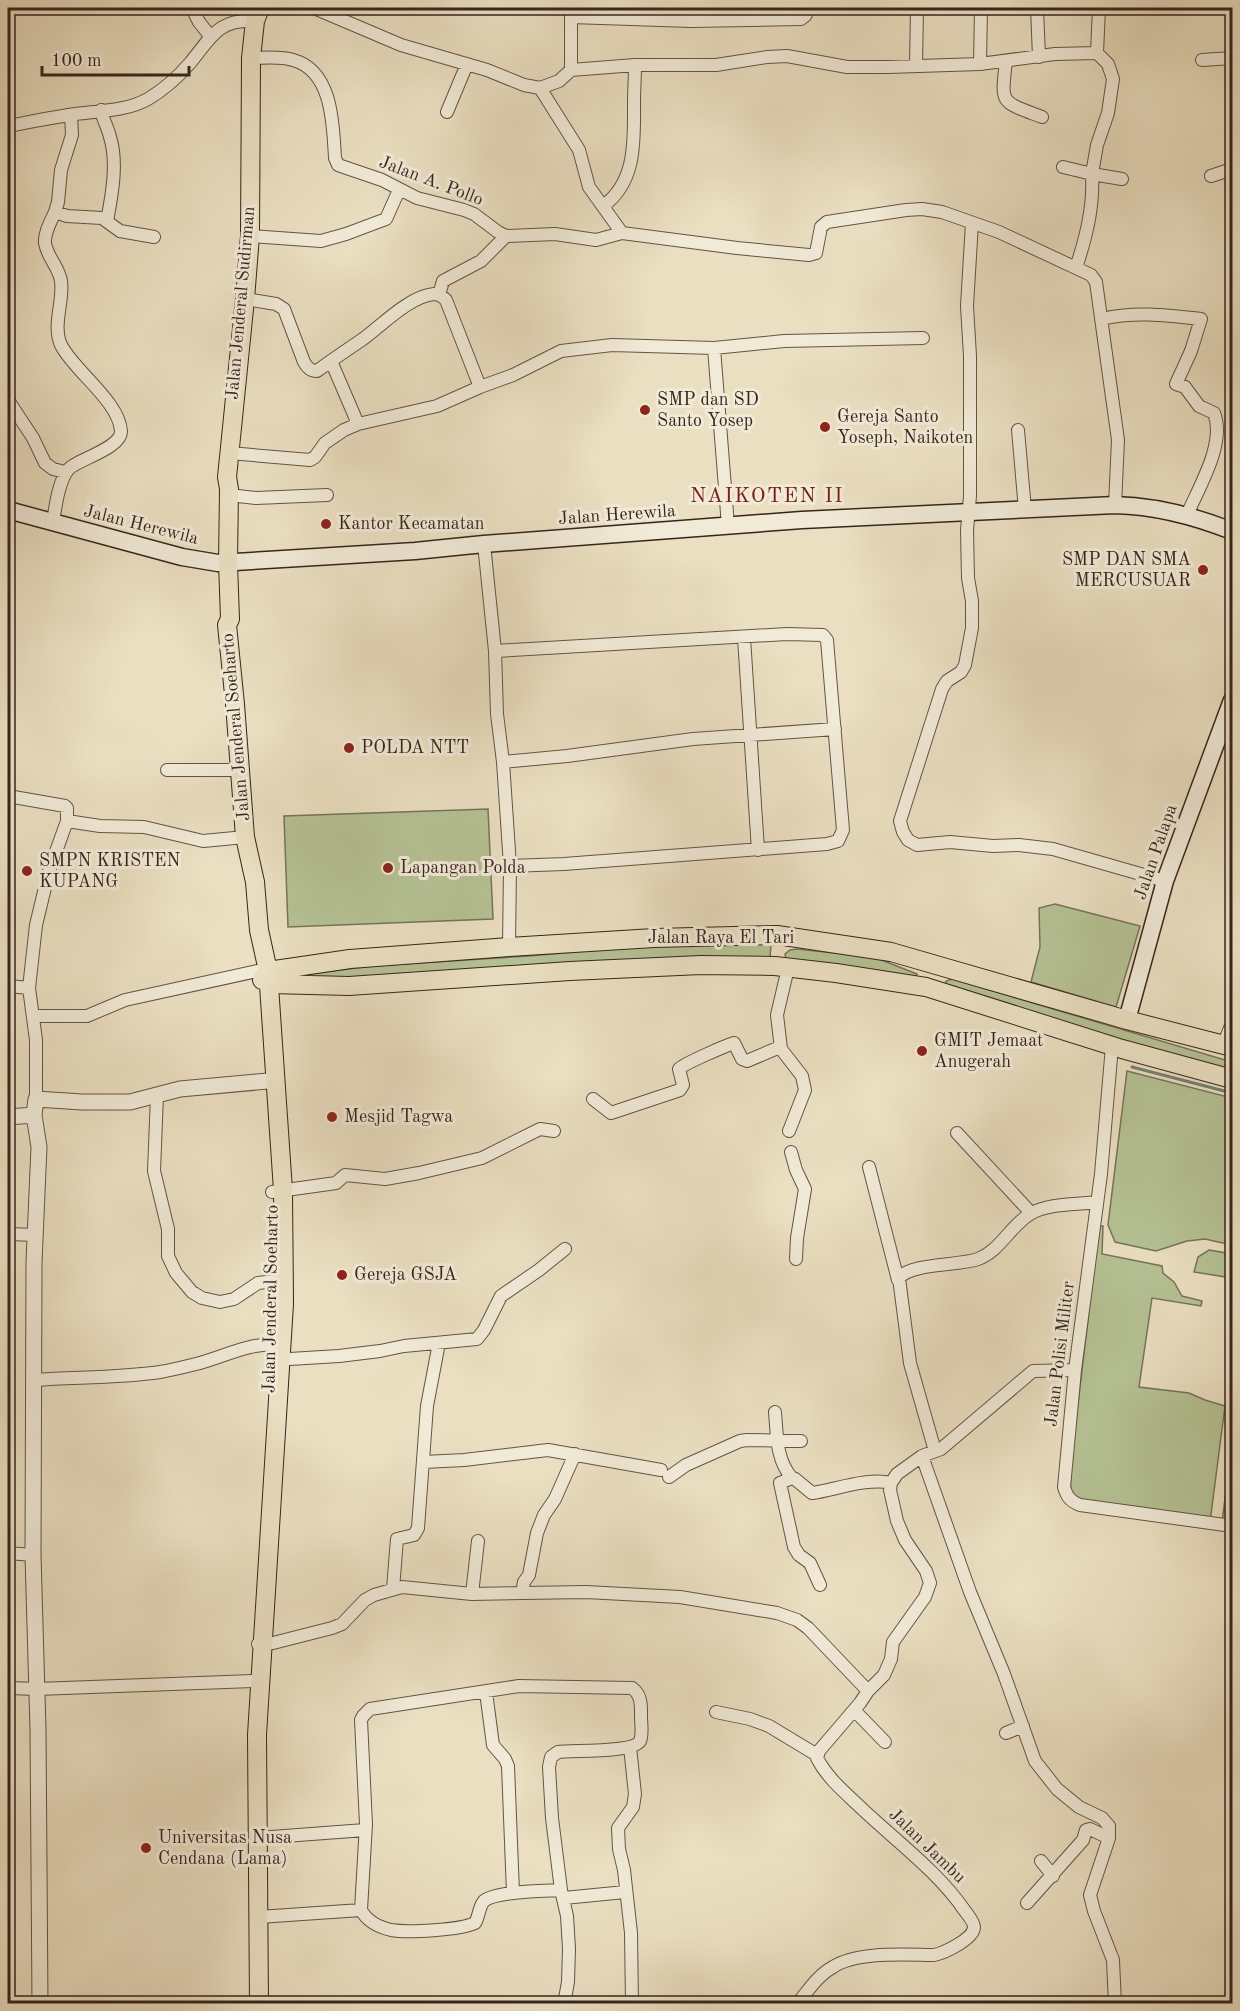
<svg xmlns="http://www.w3.org/2000/svg" width="1240" height="2011" viewBox="0 0 1240 2011" font-family="'Old Standard TT',serif">
<style>
.green{fill:#b5c294;stroke:#767458;stroke-width:1.5}
.lines{fill:none;stroke-linecap:round;stroke-linejoin:round}
.stream{stroke:#718075;stroke-width:3}
.minor-casing{stroke:#635445;stroke-width:14}
.tertiary-casing{stroke:#635445;stroke-width:17}
.secondary-casing{stroke:#36251c;stroke-width:19}
.primary-casing{stroke:#36251c;stroke-width:20}
.minor{stroke:#f1ead7;stroke-width:12}
.tertiary{stroke:#f1ead7;stroke-width:15}
.secondary{stroke:#f1ead7;stroke-width:16}
.primary{stroke:#eadfc1;stroke-width:18}
.poi-dot{fill:#8f2418;stroke:#f1ead7;stroke-width:2}
.labels{text-anchor:middle;dominant-baseline:central;stroke-width:6;stroke-linejoin:round;paint-order:stroke}
.street-label{font-size:18px;fill:#36251c;stroke:#f1ead7}
.poi-label{font-size:18px;fill:#36251c;stroke:#f1ead7;text-anchor:start}
.quarter-label{font-size:21px;letter-spacing:1.5px;fill:#7a1f14;stroke:#f1ead7}
</style>
<rect width="100%" height="100%" fill="#eadfc1"/>
<filter id="stains"><feTurbulence type="fractalNoise" baseFrequency=".00333" numOctaves="4"/><feColorMatrix values="0 0 0 0 .2 0 0 0 0 .09 0 0 0 0 .02 0 0 0 .5 -.17"/></filter>
<radialGradient id="worn" r=".72"><stop offset=".6" stop-color="#630" stop-opacity="0"/><stop offset="1" stop-color="#630" stop-opacity=".3"/></radialGradient>
<path class="green" d="M488 809 493 919 288 927 284 816Z
M1055 904 1140 926 1116 1007 1031 982 1040 947 1039 908Z
M764 942 771 945 770 957 389 982 294 976 372 966 529 956 654 945Z
M797 949 874 957 917 974 914 984 786 959 785 954 790 950Z
M952 979 1232 1062V1078L945 984 946 981Z
M1127 1071 1232 1098V1245L1205 1239 1187 1241 1156 1251 1115 1242 1108 1225Z
M1099 1226H1103L1102 1254 1162 1266 1163 1273 1174 1282 1182 1296 1202 1301 1201 1306 1152 1298 1139 1387 1189 1393 1205 1400 1225 1406 1210 1522 1085 1507 1071 1496 1070 1472Z
M1209 1250 1232 1254V1278L1194 1272 1198 1257Z
M1230 1459H1232V1523L1222 1522Z"/>
<g class="lines">
<path class="stream" d="M1132 1067 1232 1093"/>
<defs>
<path id="minor" d="M192 8 199 22 210 36
M314 8 401 45 487 70 524 85 540 88 559 81 571 70 635 65H716L767 57 787 56 847 67H888L980 64 1055 54 1097 53 1108 64 1113 79 1108 113 1097 145 1092 174 1122 179
M571 8V70
M1037 8 1039 57
M571 17 691 21 692 8
M691 21 801 19 805 16 809 8
M1097 53 1099 8
M251 58C264 58 281 56 293 60 333 71 333 125 335 158L338 165 382 180 417 198 464 210 474 214 498 232 506 236 555 234 596 240 622 233 737 248 809 255 816 253 821 227 827 222 906 210 922 209 942 212 999 232 1091 275 1096 282 1118 440 1115 505
M1202 60 1232 58
M1006 61C1001 105 1000 101 1042 117
M980 64 981 8
M916 65 917 8
M540 88 579 150 589 187 622 233
M101 110C103 120 108 128 110 137 118 162 112 195 107 221
M447 112 467 64
M8 126C30 122 53 117 76 114 99 111 127 111 148 99 163 90 178 77 190 63 211 38 217 19 255 21
M1063 167 1092 174C1094 207 1086 237 1076 268
M1211 176 1232 169
M603 206C637 182 634 139 634 103 634 90 635 78 635 65
M55 212 58 202 61 170 72 135 71 115
M972 223 967 306 970 356V496L967 530 968 578 972 601V628L965 665 961 672 947 681 942 689 900 821 903 832 908 840 917 845 950 842 993 846 1019 845 1053 849 1165 881
M250 236 321 241 346 234 386 219 399 190
M439 295 443 281 481 261 506 236
M245 299 276 304 284 309 304 362C307 367 310 371 317 371 332 360 347 350 363 339 382 325 410 296 434 294 439 294 442 296 446 300L480 387 513 375 561 351 612 345 714 348 728 526
M1101 319C1135 311 1166 315 1201 319L1191 351 1176 384 1185 387 1199 406 1214 413C1226 443 1199 487 1187 515
M714 348 784 341 923 338
M331 361 358 424
M8 400 33 438 45 463 53 469 65 472
M1018 430 1025 510
M229 453 310 460 315 457 325 443 344 430 358 424 437 406 480 387
M229 495 256 498 327 495
M53 523C55 508 59 476 71 467 83 458 122 447 121 431 119 401 74 371 61 345 52 325 64 301 61 281 59 267 47 257 45 243 44 233 51 221 55 212L67 216 102 218 120 231 154 237
M484 544 495 651 497 714 503 762 510 866 564 864 827 844 838 841 843 830 827 640 823 635 787 634 495 651
M744 638 758 850
M503 762 567 756 693 739 835 729
M167 770H240
M8 796 65 806 67 808V821L49 871 36 925 29 988 36 1040V1099
M67 821 100 826 144 827 203 841 245 837
M509 947 510 866
M788 968 777 1015 781 1049 802 1076 805 1090 789 1131
M8 986 29 988
M34 1016H87L125 1000 257 971
M1112 1046 1101 1174 1075 1370 1064 1487C1067 1497 1070 1501 1080 1505L1232 1526
M157 1095 154 1171 168 1229V1256L176 1273 192 1292 202 1298 220 1302 234 1299 258 1283 275 1281
M593 1099 611 1113 680 1090 683 1085 679 1069C683 1064 725 1046 734 1043L742 1059 747 1061 780 1047
M957 1133 1031 1213
M791 1152 796 1170 805 1189 797 1238 796 1259
M869 1167 898 1280
M272 1192 336 1183 345 1175 385 1179 419 1173 482 1158 540 1129 554 1131
M8 1234 36 1235
M273 1360 339 1356 380 1351 404 1346 477 1339 484 1330 501 1296 539 1270 565 1249
M35 1380C77 1377 118 1378 160 1372 172 1370 184 1367 196 1364 224 1357 251 1341 281 1345
M775 1412C777 1435 776 1460 792 1478
M935 1451 910 1363 899 1278C911 1263 958 1266 978 1259 1000 1251 1010 1226 1030 1214 1048 1203 1076 1205 1097 1202
M922 1456 970 1592 1004 1674 1035 1761 1057 1789 1079 1807 1102 1818 1109 1826V1838L1090 1895 1094 1911 1113 1960 1115 2004
M424 1462 464 1460 548 1450 661 1470
M669 1477 686 1465 740 1441 747 1440 801 1441
M8 1553 33 1555
M820 1585 810 1563 799 1555 794 1547 780 1483 792 1478 795 1479 812 1493C834 1490 869 1477 891 1483
M393 1589 397 1539 414 1535 418 1528 427 1406 439 1343
M522 1593 524 1582 529 1575 537 1533 544 1515 555 1499 575 1454
M472 1594 478 1541
M258 1644 273 1643 332 1628 342 1624 365 1600 374 1595 402 1587 472 1594 586 1592 680 1597 777 1613 797 1620 808 1628 868 1691 884 1675 891 1659 893 1642 925 1597 930 1583 926 1571 905 1540 897 1521 890 1490 891 1483 897 1474 922 1456 941 1449 1033 1371 1075 1370
M8 1688 37 1689 253 1681
M486 1692 493 1745 505 1759 508 1766 513 1893
M854 1710 885 1742
M716 1712 750 1719 769 1726 817 1755
M1006 1733 1023 1726
M630 1747 635 1794 633 1807 618 1828 619 1849 624 1870 631 1933 632 2004
M258 1838 365 1830
M1041 1861 1053 1876
M564 1898 625 1892
M1027 1903 1083 1840 1086 1830 1090 1829 1109 1838
M361 1910C367 1921 378 1927 391 1930 407 1933 461 1930 475 1923 479 1917 479 1906 484 1901 495 1891 545 1891 561 1890
M259 1917 361 1910 366 1824 361 1720 363 1716 370 1709 519 1686 632 1688C642 1695 641 1706 641 1717 641 1724 643 1734 640 1741 633 1753 573 1750 558 1752L551 1757 549 1767 552 1818 561 1890 567 1916 569 1949 568 1982 564 2004
M797 2004C808 1991 818 1975 833 1967 857 1951 906 1955 934 1955 944 1953 974 1939 974 1927 974 1922 968 1915 965 1911 937 1870 892 1838 857 1804 842 1790 826 1776 817 1758L819 1751 860 1703 868 1691"/>
<path id="tertiary" d="M1225 1045 1232 1027
M8 1117 34 1115
M40 2004 38 1730 33 1555 34 1262 39 1147 34 1115 36 1099 82 1102H130L180 1089 268 1081"/>
<path id="secondary" d="M8 510 182 557 218 563 415 551 484 544 802 520 1115 505C1157 506 1194 516 1232 531
M1127 1020 1165 881 1232 700"/>
<path id="primary" d="M263 977 270 984 349 986 570 971 701 965 775 966 836 973 926 987 1122 1049 1232 1079
M262 980 268 971 350 959 509 947 654 938 777 935 891 952 1127 1020 1232 1047
M259 2004 257 1735 284 1304 283 1190 268 971 259 930 255 882 245 837 235 704 227 625 230 619 228 563 229 489 227 477 245 299 250 236 251 58 255 21 260 8"/>
</defs>
<use href="#minor" class="minor-casing"/>
<use href="#tertiary" class="tertiary-casing"/>
<use href="#secondary" class="secondary-casing"/>
<use href="#primary" class="primary-casing"/>
<use href="#minor" class="minor"/>
<use href="#tertiary" class="tertiary"/>
<use href="#secondary" class="secondary"/>
<use href="#primary" class="primary"/>
</g>
<g class="poi-dot">
<circle cx="645" cy="410" r="6"/>
<circle cx="825" cy="427" r="6"/>
<circle cx="326" cy="524" r="6"/>
<circle cx="1203" cy="570" r="6"/>
<circle cx="349" cy="748" r="6"/>
<circle cx="388" cy="868" r="6"/>
<circle cx="27" cy="871" r="6"/>
<circle cx="922" cy="1051" r="6"/>
<circle cx="332" cy="1117" r="6"/>
<circle cx="342" cy="1275" r="6"/>
<circle cx="146" cy="1848" r="6"/>
</g>
<g class="labels">
<g class="street-label">
<text transform="translate(431 181) rotate(21)">Jalan A. Pollo</text>
<text transform="translate(241 303) rotate(-85)">Jalan Jenderal Sudirman</text>
<text transform="translate(617 515) rotate(-4)">Jalan Herewila</text>
<text transform="translate(141 525) rotate(14)">Jalan Herewila</text>
<text transform="translate(236 727) rotate(-95)">Jalan Jenderal Soeharto</text>
<text transform="translate(1156 852) rotate(-71)">Jalan Palapa</text>
<text x="721" y="938">Jalan Raya El Tari</text>
<text transform="translate(271 1299) rotate(-89)">Jalan Jenderal Soeharto</text>
<text transform="translate(1060 1354) rotate(-83)">Jalan Polisi Militer</text>
<text transform="translate(927 1846) rotate(44)">Jalan Jambu</text>
</g>
<g class="poi-label">
<text x="657" y="400">SMP dan SD<tspan x="657" dy="21">Santo Yosep</tspan></text>
<text x="837" y="417">Gereja Santo<tspan x="837" dy="21">Yoseph, Naikoten</tspan></text>
<text x="338" y="524">Kantor Kecamatan</text>
<text x="1191" y="560" text-anchor="end">SMP DAN SMA<tspan x="1191" dy="21">MERCUSUAR</tspan></text>
<text x="361" y="748">POLDA NTT</text>
<text x="39" y="861">SMPN KRISTEN<tspan x="39" dy="21">KUPANG</tspan></text>
<text x="400" y="868">Lapangan Polda</text>
<text x="934" y="1041">GMIT Jemaat<tspan x="934" dy="21">Anugerah</tspan></text>
<text x="344" y="1117">Mesjid Tagwa</text>
<text x="354" y="1275">Gereja GSJA</text>
<text x="158" y="1838">Universitas Nusa<tspan x="158" dy="21">Cendana (Lama)</tspan></text>
</g>
<g class="quarter-label">
<text x="767" y="496">NAIKOTEN II</text>
</g>
</g>
<rect width="1240" height="2011" fill="none" stroke="#eadfc1" stroke-width="30"/>
<rect x="9" y="9" width="1222" height="1993" fill="none" stroke="#36251c" stroke-width="3"/>
<rect x="15" y="15" width="1210" height="1981" fill="none" stroke="#36251c" stroke-width="1.5"/>
<path d="M42 66v9h147v-9" fill="none" stroke="#36251c" stroke-width="3"/>
<text x="51" y="66" font-size="18" fill="#36251c" stroke="#f1ead7" stroke-width="4.5" paint-order="stroke">100 m</text>
<rect width="100%" height="100%" filter="url(#stains)"/>
<rect width="100%" height="100%" fill="url(#worn)"/>
</svg>
